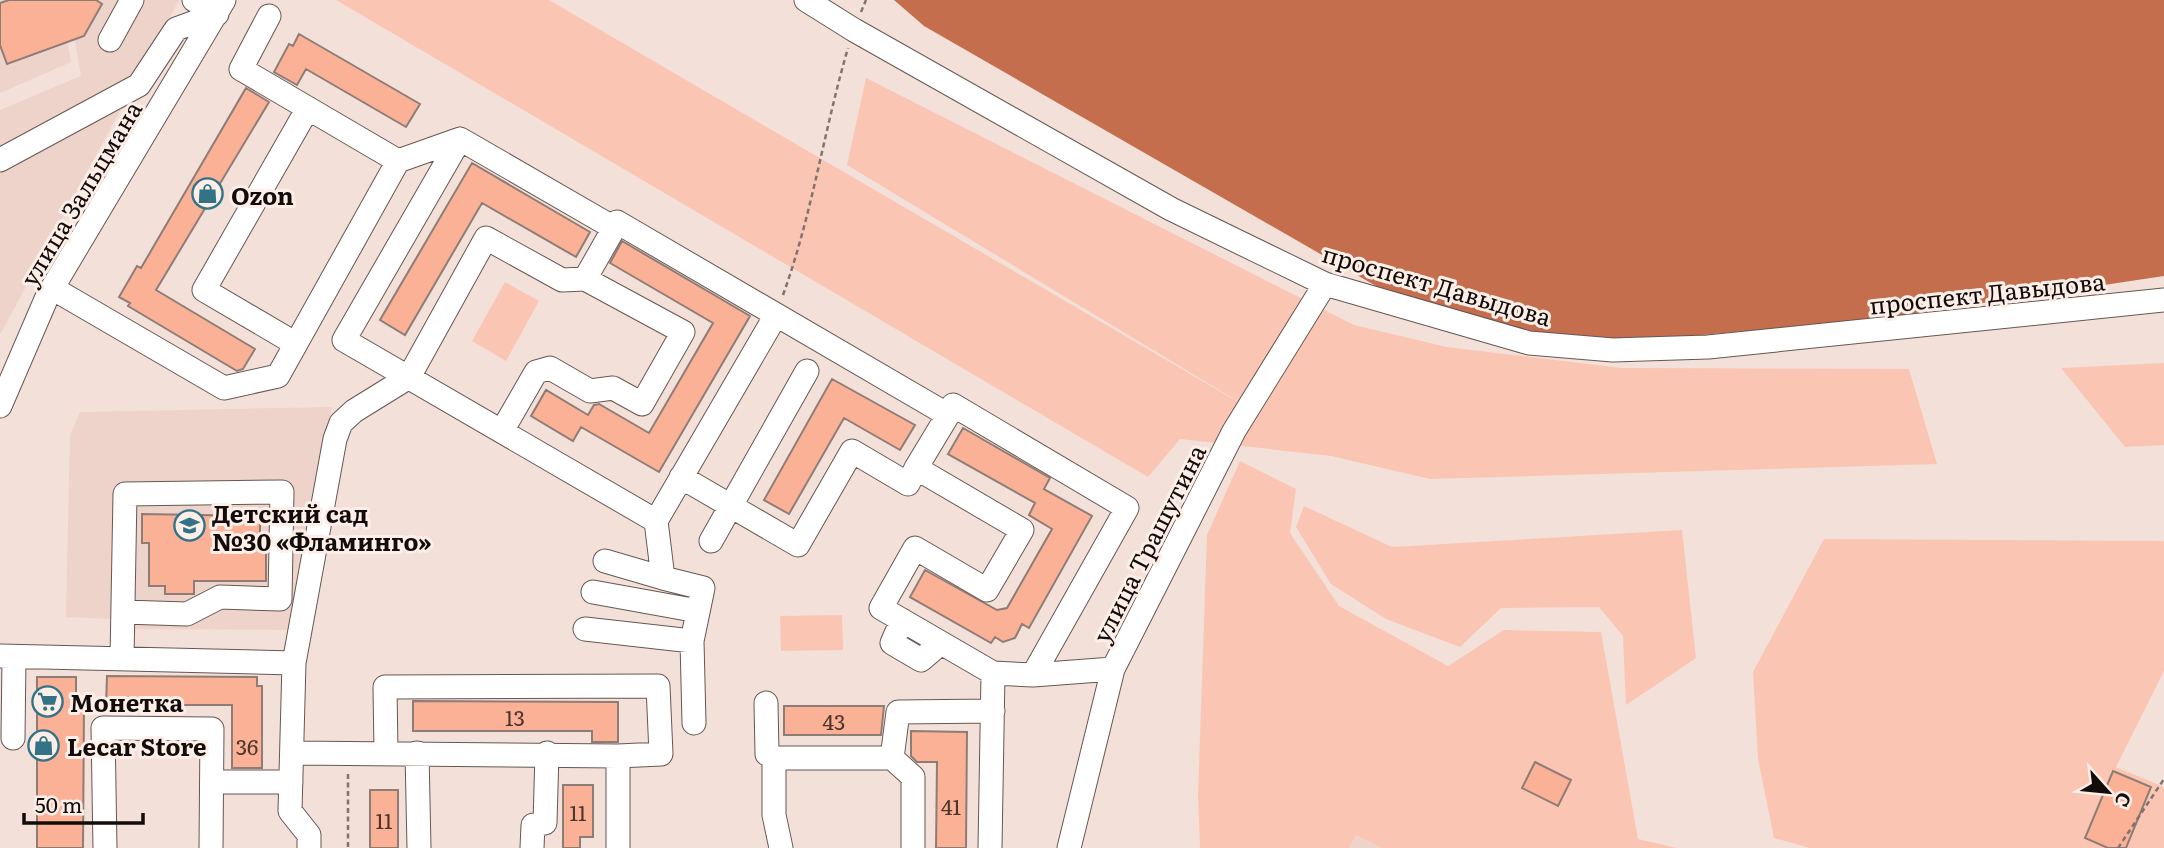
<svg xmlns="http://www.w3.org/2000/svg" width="2164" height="848" viewBox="0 0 2164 848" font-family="Literata,serif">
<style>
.built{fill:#edd3c9}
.green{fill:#fac6b3}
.water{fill:#c46e4e}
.building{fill:#fbb196;stroke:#8e7d77;stroke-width:2}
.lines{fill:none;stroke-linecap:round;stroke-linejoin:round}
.minor-casing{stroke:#675752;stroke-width:25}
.path{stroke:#817470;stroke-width:2.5;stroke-dasharray:5 3.5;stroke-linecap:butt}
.minor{stroke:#fff;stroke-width:23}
.labels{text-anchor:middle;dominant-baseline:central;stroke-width:6;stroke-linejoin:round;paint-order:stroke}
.number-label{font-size:21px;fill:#4c352d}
.street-label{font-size:24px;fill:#120c0a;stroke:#fdeee8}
.poi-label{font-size:24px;font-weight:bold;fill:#120c0a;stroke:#fdeee8;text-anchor:start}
</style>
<rect width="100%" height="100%" fill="#f3e0d9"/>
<path class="built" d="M0 0H60L71 62 0 93Z
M68 0H179L0 335V110L81 76Z
M332 407 289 630 117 629 115 619 66 617 70 435 80 412Z
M1356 835 1382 848H1349Z"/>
<path class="green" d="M336 0H549L1264 417 847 165 866 78 1354 325 1447 347 1621 368 1909 369 1937 464 1430 479 1331 456 1180 439 1148 477Z
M505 282 539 301 506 361 472 341Z
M2164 363V445L2125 447 2061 368Z
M1240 461 1296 489 1290 533 1339 606 1448 666 1504 630 1601 632 1638 839 1677 848H1382L1356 835 1349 848H1200L1198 796 1207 535Z
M1304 506 1392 547 1682 530 1696 658 1626 705 1623 636 1599 607 1501 608 1460 647 1386 619 1331 584 1296 527Z
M1824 539 2164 541V671L2116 767 2164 787V848H1810L1774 838 1758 759 1753 672Z
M842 615 843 650 781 651 780 616Z"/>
<path class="water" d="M894 0H2164V276L1869 320 1634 341 1530 331 1383 290 924 26Z"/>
<path class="building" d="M9 0H96L102 4 84 36 7 64 0 45V3Z
M299 34 420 104 406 127 306 69 297 85 274 72 289 44 293 46Z
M246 88 269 102 156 290 255 349 243 369 237 371 128 306 130 303 119 297 137 266 141 268Z
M472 163 590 232 576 257 482 203 405 335 380 320Z
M622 241 750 316 659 472 581 427 573 441 531 416 546 390 588 415 594 405 599 404 649 433 713 323 610 263Z
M832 379 915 425 900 450 844 418 789 514 764 500Z
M963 428 1050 478 1044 489 1092 516 1029 628 1022 624 1015 638 1003 642 995 637 991 643 910 597 925 570 997 610 1007 608 1052 529 1029 515 1035 503 948 454Z
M142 514 260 516V539H266V581H194V594H165V586H149V543H142Z
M107 676 257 677V686H262V768H232V705H106Z
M37 677H76V706H84L83 848H37Z
M413 701 618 702V742H592V731H413Z
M784 706H884L881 735H784Z
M911 731 967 732 966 848H936L937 762H917L911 756Z
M1535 762 1571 780 1558 806 1522 788Z
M2113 771 2151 787 2126 848H2108L2085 838Z
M563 785H593V837H580V848H563Z
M370 790H398V848H370Z"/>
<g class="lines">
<defs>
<path id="minor" d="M194 0 217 14
M806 0 854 30 1171 209 1325 284 1529 343 1613 350 1708 347 2164 300
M269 16 241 69 398 161
M110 40 132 0
M460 139 344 340 656 521 776 315
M0 160 139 85 176 29 217 14
M585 279 614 228
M52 288 224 388 278 376 398 161 460 139 614 228 617 222 948 415 953 405 1127 508 1033 675
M296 344 204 290 308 108
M0 406 47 297 224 0
M916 468 948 415
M681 477 798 545 852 451 908 484 916 468 1022 530 987 590 915 548 881 608 993 673
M656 521 663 578 703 588 692 641 694 723
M711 541 807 371
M605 561 663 578
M593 592 698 611
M902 620 892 643 921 660 941 643
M585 629 692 641
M0 656 294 663
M122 659 125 494 282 492 280 599 220 597 187 614 123 612
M766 703 767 754 774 758V815L781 848
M13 738 14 657
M293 753 618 756V848
M386 753 385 687 658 686 661 754 618 756
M417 753 419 848
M774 758H892L898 712 993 711
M892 758 913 777V848
M212 782H291
M105 848 103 728 212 729 211 848
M309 848V835L290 811 294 663 335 439 341 423 354 411 409 377 486 238 562 280 585 279 683 332 642 404 613 388 590 391 550 368 536 372 502 431
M532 848 533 825 545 823 547 753
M990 848 993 673 1033 675 1113 669
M1069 848 1113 669 1234 431 1325 284"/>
</defs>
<use href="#minor" class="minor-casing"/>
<path class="path" d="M861 12 866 0
M783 295C812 215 824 130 848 48
M348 774V848
M2118 848 2164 779"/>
<use href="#minor" class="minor"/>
</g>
<defs>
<symbol id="shop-ring" viewBox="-11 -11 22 22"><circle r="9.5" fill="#fdeee8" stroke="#337387" stroke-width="1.5"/><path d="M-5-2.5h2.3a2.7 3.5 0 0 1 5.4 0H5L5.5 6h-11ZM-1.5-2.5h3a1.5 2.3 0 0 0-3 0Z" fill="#337387"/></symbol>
<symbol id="school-ring" viewBox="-11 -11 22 22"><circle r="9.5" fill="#fdeee8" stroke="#337387" stroke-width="1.5"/><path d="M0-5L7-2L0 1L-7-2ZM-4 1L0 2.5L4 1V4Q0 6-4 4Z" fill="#337387"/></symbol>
<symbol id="supermarket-ring" viewBox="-11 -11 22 22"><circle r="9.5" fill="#fdeee8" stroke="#337387" stroke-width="1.5"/><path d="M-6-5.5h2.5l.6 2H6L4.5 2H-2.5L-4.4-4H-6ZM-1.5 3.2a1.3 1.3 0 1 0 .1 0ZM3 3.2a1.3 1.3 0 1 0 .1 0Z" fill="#337387"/></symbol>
</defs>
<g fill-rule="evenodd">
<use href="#shop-ring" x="190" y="176" width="35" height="35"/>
<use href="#school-ring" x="172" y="508" width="35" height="35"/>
<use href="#supermarket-ring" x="30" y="684" width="35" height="35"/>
<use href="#shop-ring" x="26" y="728" width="35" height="35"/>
</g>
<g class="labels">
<g class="number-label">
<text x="515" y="716">13</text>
<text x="834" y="720">43</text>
<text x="247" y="745">36</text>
<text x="951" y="805">41</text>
<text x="578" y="811">11</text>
<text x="384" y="819">11</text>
</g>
<g class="street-label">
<text transform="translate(80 193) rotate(-59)">улица Зальцмана</text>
<text transform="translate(1437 284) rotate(16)">проспект Давыдова</text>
<text transform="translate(1987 292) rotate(-6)">проспект Давыдова</text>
<text transform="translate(1148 543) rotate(-63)">улица Трашутина</text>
</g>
<g class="poi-label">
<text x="231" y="194">Ozon</text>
<text x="212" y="512">Детский сад<tspan x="212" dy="28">№30 «Фламинго»</tspan></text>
<text x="70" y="701">Монетка</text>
<text x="67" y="745">Lecar Store</text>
</g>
</g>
<g transform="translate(2108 792) rotate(117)" stroke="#fdeee8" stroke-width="5" paint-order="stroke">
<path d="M0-5L12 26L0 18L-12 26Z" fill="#120c0a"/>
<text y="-10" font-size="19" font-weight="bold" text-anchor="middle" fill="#120c0a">С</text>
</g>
<path d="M24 813v10h119v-10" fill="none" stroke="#120c0a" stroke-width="3.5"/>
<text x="35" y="813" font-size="21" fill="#120c0a" stroke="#fdeee8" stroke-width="5" paint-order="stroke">50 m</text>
</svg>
